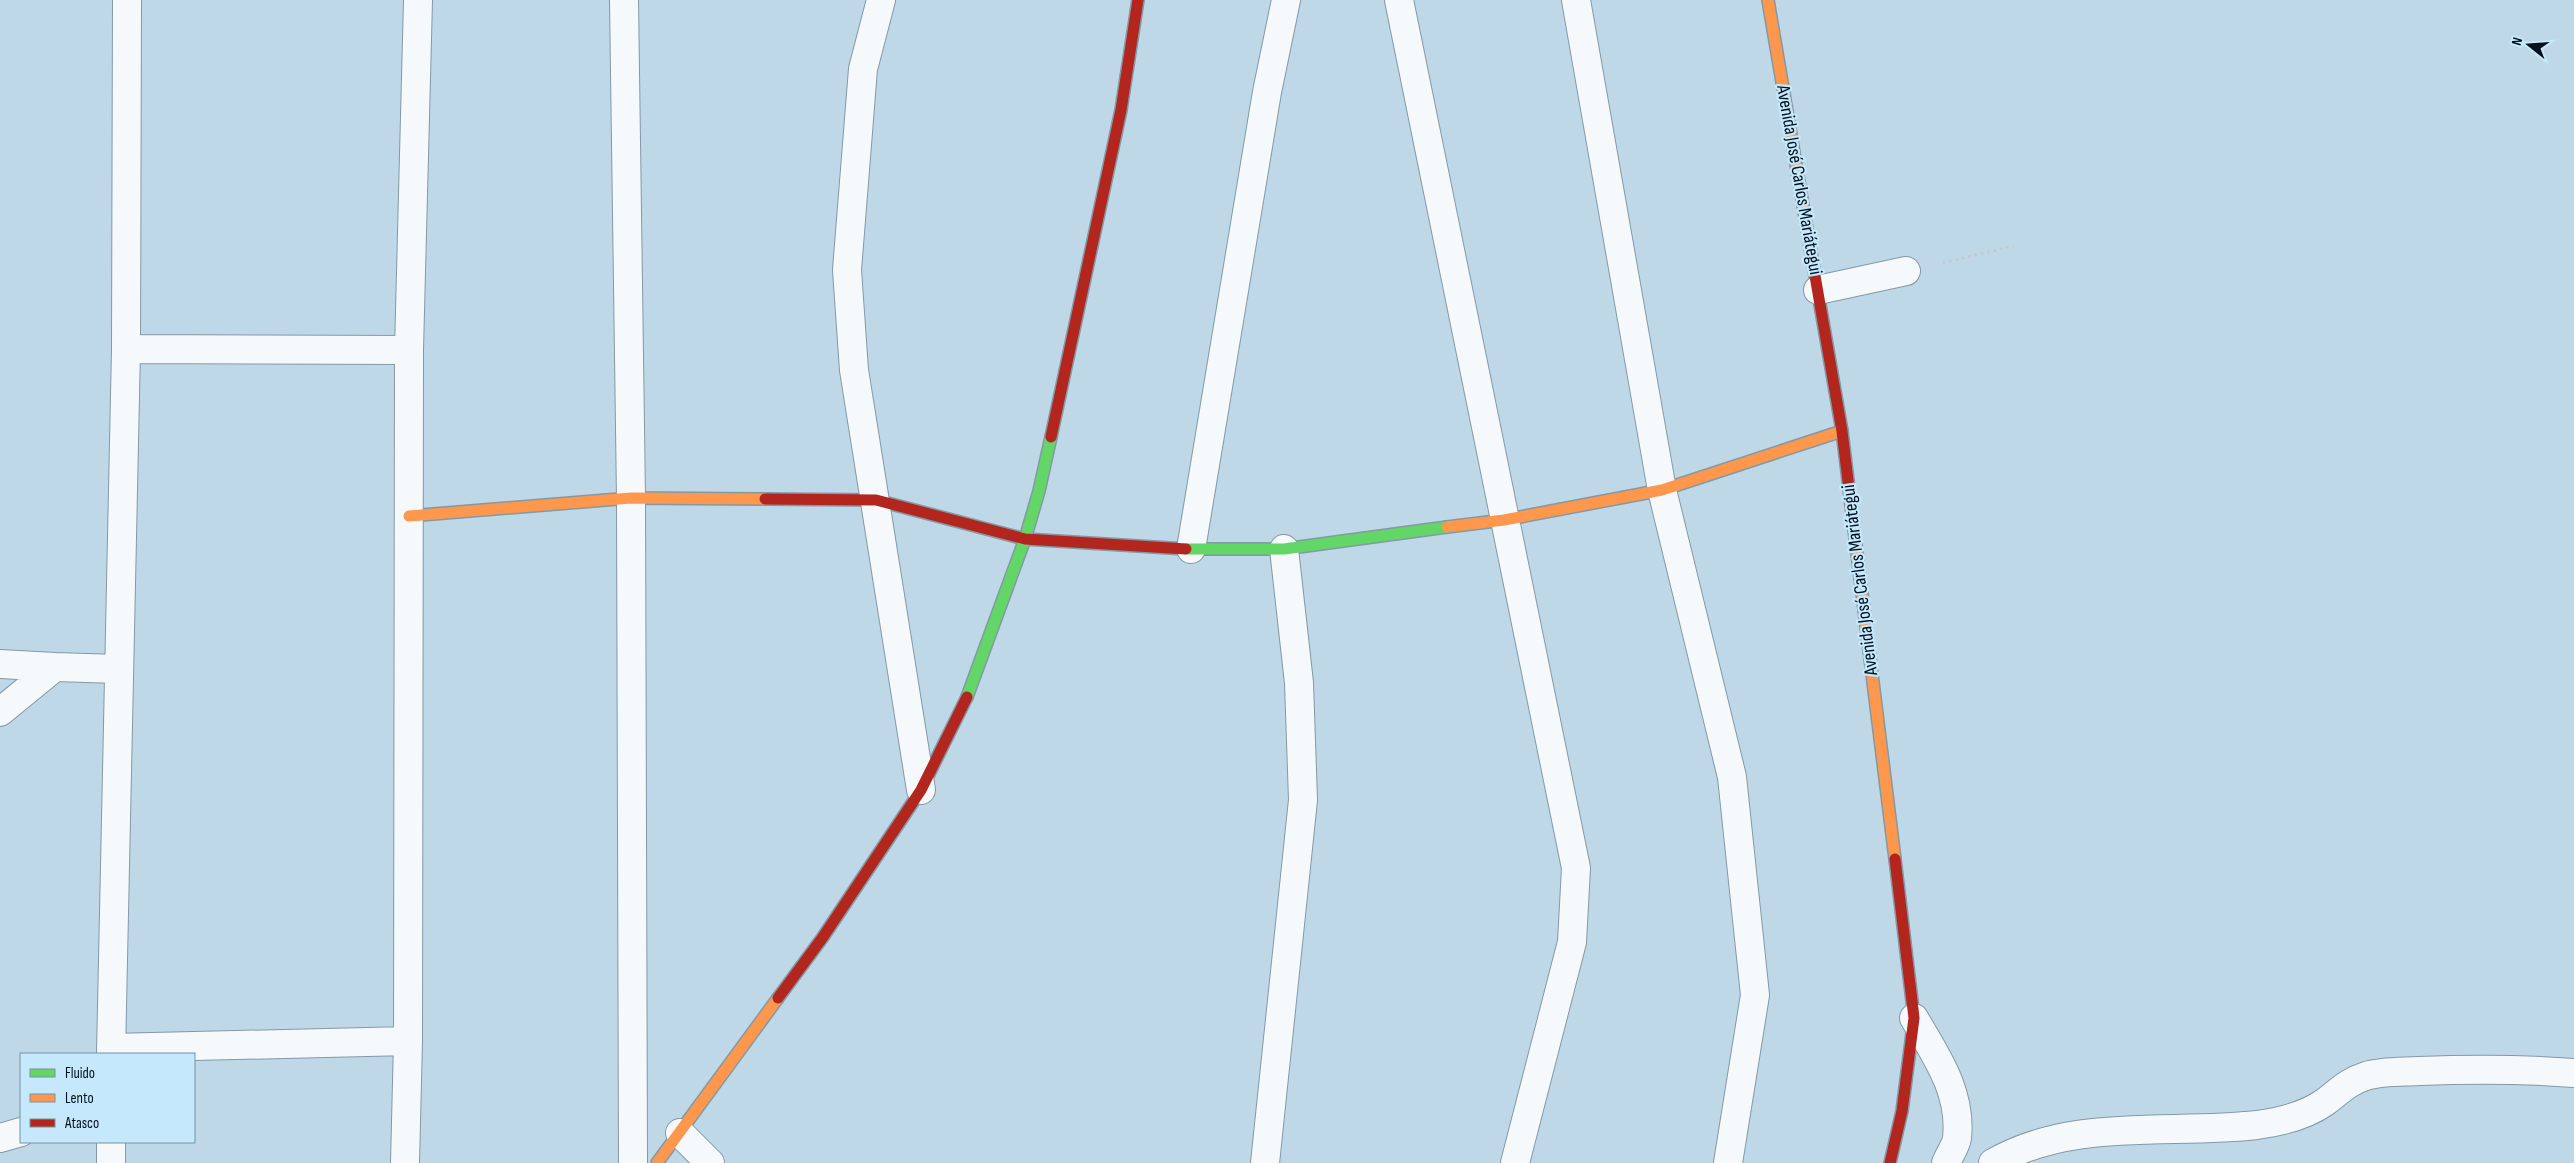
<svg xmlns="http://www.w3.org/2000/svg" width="2574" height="1163" viewBox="0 0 2574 1163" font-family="'Sofia Sans Condensed',sans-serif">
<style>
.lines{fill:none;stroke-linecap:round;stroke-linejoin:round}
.street-casing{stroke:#8399a6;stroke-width:30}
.fast-casing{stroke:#8399a6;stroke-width:14}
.slow-casing{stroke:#8399a6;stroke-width:14}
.jam-casing{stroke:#8399a6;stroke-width:14}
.path{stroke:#c2cacf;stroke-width:3;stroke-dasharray:2.5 4;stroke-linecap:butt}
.street{stroke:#f5f9fb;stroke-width:28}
.fast{stroke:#63d668;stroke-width:11}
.slow{stroke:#ff974d;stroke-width:11}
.jam{stroke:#b3261e;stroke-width:11}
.labels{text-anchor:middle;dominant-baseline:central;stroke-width:4.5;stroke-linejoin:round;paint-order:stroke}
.street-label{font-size:19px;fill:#00101c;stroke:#c5e8fd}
</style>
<rect width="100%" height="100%" fill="#bfd8e7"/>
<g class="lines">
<defs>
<path id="street" d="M624 0 631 498 633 1163
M881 0 863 69 847 270 854 370 921 790
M1399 0 1576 868 1572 942 1515 1163
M1576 0 1662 490 1732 777 1755 995 1728 1163
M1818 290 1906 271
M126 349 409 350
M1191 549 1267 92 1286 0
M0 664 55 667
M0 712 55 667 118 669
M1914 1018C1936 1056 1962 1092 1957 1138 1956 1146 1949 1155 1946 1163
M111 1048 408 1041
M111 1054 126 349 127 0
M680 1133 710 1163
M0 1138 21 1132
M111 1142V1163
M405 1163 408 1041 409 350 418 0
M1265 1163 1303 800 1299 683 1284 549
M1993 1163C2073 1117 2169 1135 2257 1125 2279 1122 2307 1115 2325 1102 2340 1091 2347 1082 2366 1076 2382 1071 2402 1072 2419 1071 2471 1069 2522 1069 2574 1073"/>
<path id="fast" d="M1186 549H1284L1447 527
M967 697 1025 539 1039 491 1051 437"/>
<path id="slow" d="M1768 0 1814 270
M1850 497 1895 859
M409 516 631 498 765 499
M1447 527 1504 520 1662 490 1842 431
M657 1163 778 998"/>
<path id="jam" d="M1814 270 1842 431 1850 497
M1051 437 1121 110 1138 0
M765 499 876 500 1025 539 1186 549
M778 998 823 937 921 790 967 697
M1890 1163 1902 1111 1914 1018 1895 859"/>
</defs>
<use href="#street" class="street-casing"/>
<use href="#fast" class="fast-casing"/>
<use href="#slow" class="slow-casing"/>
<use href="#jam" class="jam-casing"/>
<path class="path" d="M1943 263 2013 246"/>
<use href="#street" class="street"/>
<use href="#fast" class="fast"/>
<use href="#slow" class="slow"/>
<use href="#jam" class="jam"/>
</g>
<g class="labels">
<g class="street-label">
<text transform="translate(1799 180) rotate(80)">Avenida José Carlos Mariátegui</text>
<text transform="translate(1860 580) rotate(-97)">Avenida José Carlos Mariátegui</text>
</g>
</g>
<rect x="20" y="1053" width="175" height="90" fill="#c5e8fd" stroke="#7692a3"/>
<rect x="30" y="1069" width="25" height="8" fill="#63d668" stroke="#7692a3"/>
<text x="65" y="1078" font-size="15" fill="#00101c">Fluido</text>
<rect x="30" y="1094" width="25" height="8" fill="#ff974d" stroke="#7692a3"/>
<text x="65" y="1103" font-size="15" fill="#00101c">Lento</text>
<rect x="30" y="1119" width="25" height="8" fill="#b3261e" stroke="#7692a3"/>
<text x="65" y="1128" font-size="15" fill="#00101c">Atasco</text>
<g transform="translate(2529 45) rotate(287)" stroke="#c5e8fd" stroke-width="4" paint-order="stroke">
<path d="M0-4L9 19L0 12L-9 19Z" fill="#00101c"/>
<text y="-8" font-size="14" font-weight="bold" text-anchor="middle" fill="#00101c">N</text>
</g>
</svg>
